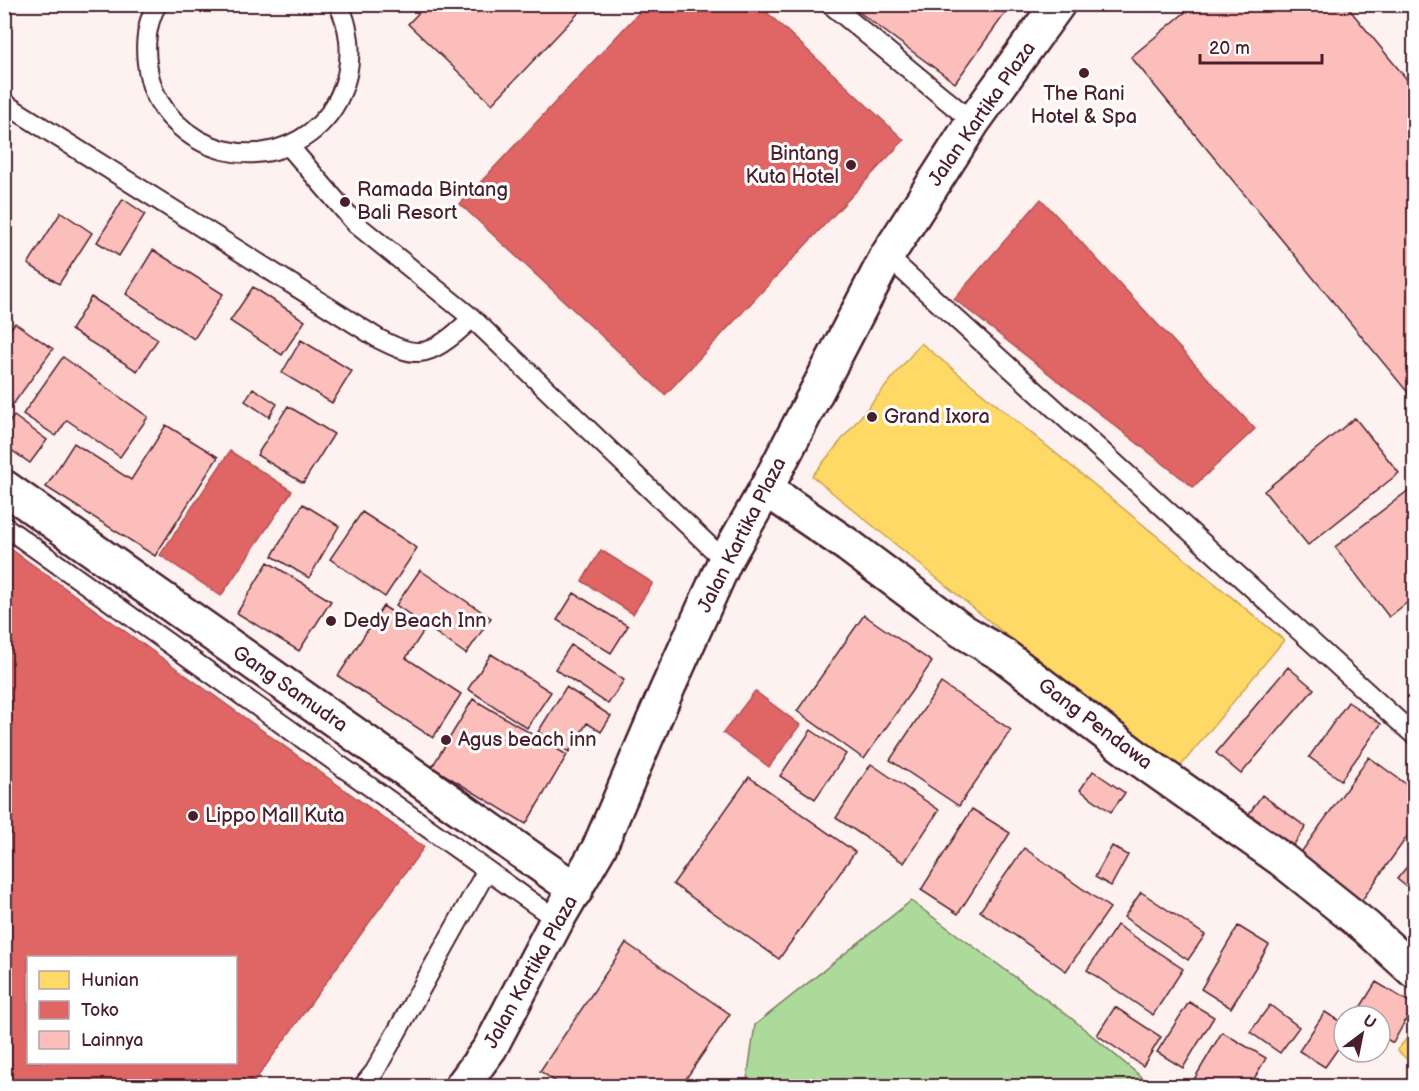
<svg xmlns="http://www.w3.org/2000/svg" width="1419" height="1091" viewBox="0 0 1419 1091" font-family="'Balsamiq Sans',sans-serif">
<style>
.green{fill:#acda9a;stroke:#7b7c62;stroke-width:1.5}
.homes{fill:#ffd966;stroke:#c9a154;stroke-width:1.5}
.shops{fill:#e06666;stroke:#b35154;stroke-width:1.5;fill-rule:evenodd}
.building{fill:#fbbebb;stroke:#4a1f2b;stroke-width:1.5}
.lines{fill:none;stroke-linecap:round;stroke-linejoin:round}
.service-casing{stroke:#4a1f2b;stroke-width:22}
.minor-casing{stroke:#4a1f2b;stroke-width:38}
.secondary-casing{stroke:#4a1f2b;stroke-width:38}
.service{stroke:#fff;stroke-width:18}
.minor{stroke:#fff;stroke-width:33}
.secondary{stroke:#fff;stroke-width:33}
.poi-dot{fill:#4a1f2b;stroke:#fff;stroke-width:2}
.labels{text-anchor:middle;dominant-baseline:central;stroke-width:6;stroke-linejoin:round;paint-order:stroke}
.poi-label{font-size:20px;fill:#4a1f2b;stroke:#fff;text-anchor:start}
.street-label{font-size:20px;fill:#4a1f2b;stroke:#fff}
</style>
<rect width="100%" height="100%" fill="#fef2f1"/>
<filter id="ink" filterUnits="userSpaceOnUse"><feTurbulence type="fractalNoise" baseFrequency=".0167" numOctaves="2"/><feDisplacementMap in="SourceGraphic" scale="12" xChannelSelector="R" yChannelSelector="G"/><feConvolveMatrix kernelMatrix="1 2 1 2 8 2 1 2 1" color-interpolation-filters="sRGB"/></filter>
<g filter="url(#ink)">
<path class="green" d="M911 901 1070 1017 1152 1086H746L755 1025Z"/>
<path class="homes" d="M921 343 1284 640 1175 773 812 476Z
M1414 1030V1066L1397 1050Z"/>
<path class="shops" d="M647 4H758L904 140 665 395 460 204Z
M1041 199 1255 429 1193 487 954 299Z
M230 451 292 491 221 596 160 555Z
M4 544 424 847 251 1086H4ZM28 958H236V1062H28Z
M601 550 653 583 633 614 582 581Z
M755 691 800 725 769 767 723 733Z"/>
<path class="building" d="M427 4H587L492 104 408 24Z
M848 4H1004L1009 8 955 83Z
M1195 4H1345L1414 88V400L1131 57Z
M123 199 145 214 119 256 97 242Z
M61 212 92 233 59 284 28 264Z
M153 250 223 294 194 339 126 294Z
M253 287 305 321 282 355 230 321Z
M91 297 158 339 137 371 71 330Z
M15 323 53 349 4 417V337Z
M301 340 352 371 332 403 282 373Z
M63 357 148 417 120 457 67 420 56 436 23 414Z
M253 388 277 404 269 417 245 401Z
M288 406 334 434 303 483 257 455Z
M14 416 47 440 30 463 4 445V429Z
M1355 418 1399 473 1308 545 1264 491Z
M166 425 218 457 155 556 46 487 74 443 131 480Z
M1414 486V597L1389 617 1335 547Z
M303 504 339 526 309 578 272 556Z
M362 512 417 548 385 597 330 559Z
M268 562 331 601 299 651 237 613Z
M420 570 491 618 466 654 396 605Z
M574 593 628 626 611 653 557 620Z
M383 606 423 632 406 658 461 694 433 738 338 676Z
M864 615 932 662 864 759 797 711Z
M571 645 624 680 608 704 555 669Z
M491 654 551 692 527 728 468 689Z
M1288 667 1314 689 1241 774 1216 753Z
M941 683 1011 730 959 806 890 760Z
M566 687 611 716 601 732 587 723 569 752 538 732Z
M473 699 567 755 526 824 432 767Z
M1348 702 1381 724 1341 780 1309 757Z
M811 730 846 754 815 799 780 776Z
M1369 757 1414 790V827L1355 910 1292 865Z
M871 764 939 810 904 863 836 818Z
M1093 771 1125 793 1111 812 1080 790Z
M749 777 855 852 779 959 673 884Z
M1262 795 1306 827 1285 857 1241 825Z
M972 809 1010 833 958 914 921 890Z
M1112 846 1128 855 1111 886 1095 877Z
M1024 848 1110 908 1066 971 980 911Z
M1414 858V893L1397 879Z
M1141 892 1205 935 1188 960 1124 917Z
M1117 925 1183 969 1153 1015 1087 970Z
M1238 926 1269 945 1231 1008 1201 989Z
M626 943 730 1014 681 1086H562L540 1071Z
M1376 982 1414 1005 1393 1043 1380 1035V1016H1355Z
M1189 1002 1214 1017 1183 1068 1157 1052Z
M1270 1005 1299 1027 1280 1053 1250 1032Z
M1115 1007 1161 1037 1143 1066 1097 1035Z
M1325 1012 1344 1024V1040L1325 1067 1299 1051Z
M1222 1032 1266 1058 1250 1086H1190Z"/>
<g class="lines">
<defs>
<path id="service" d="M157 4C144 27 144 55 150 79 154 96 163 110 175 122 232 179 328 155 347 75 352 52 350 26 338 4
M830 4 973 122
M4 103 379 339C391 345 406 353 420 352 437 351 460 330 472 318
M289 146 356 224 472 318 725 561
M887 256 1414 735
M4 526 557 920
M363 1086 375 1071 487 870"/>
<path id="minor" d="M4 487 576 890
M766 489 849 546 961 630 1003 655 1138 758 1281 859 1366 927 1414 971"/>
<path id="secondary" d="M462 1086 490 1048 557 920 599 848 665 694 725 561 766 489 887 256 973 122 1058 4"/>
</defs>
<use href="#service" class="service-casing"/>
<use href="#minor" class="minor-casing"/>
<use href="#secondary" class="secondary-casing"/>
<use href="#service" class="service"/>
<use href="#minor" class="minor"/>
<use href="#secondary" class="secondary"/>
</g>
</g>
<g class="poi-dot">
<circle cx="1084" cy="73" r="6"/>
<circle cx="851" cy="165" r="6"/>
<circle cx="345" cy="202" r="6"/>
<circle cx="872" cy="417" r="6"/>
<circle cx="331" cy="621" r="6"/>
<circle cx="446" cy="740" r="6"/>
<circle cx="193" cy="816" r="6"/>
</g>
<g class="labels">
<g class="poi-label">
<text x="1084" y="94" text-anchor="middle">The Rani<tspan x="1084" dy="23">Hotel &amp; Spa</tspan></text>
<text x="839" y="154" text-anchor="end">Bintang<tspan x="839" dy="23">Kuta Hotel</tspan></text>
<text x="357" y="190">Ramada Bintang<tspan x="357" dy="23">Bali Resort</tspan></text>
<text x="884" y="417">Grand Ixora</text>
<text x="343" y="621">Dedy Beach Inn</text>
<text x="458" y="740">Agus beach inn</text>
<text x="205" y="816">Lippo Mall Kuta</text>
</g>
<g class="street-label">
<text transform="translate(982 114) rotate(-55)">Jalan Kartika Plaza</text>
<text transform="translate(742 535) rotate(-63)">Jalan Kartika Plaza</text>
<text transform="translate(290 689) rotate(35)">Gang Samudra</text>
<text transform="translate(1095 724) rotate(37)">Gang Pendawa</text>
<text transform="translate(531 972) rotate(-61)">Jalan Kartika Plaza</text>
</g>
</g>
<rect width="1419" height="1091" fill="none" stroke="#fff" stroke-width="24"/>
<rect x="12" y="12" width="1395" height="1067" fill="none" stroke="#4a1f2b" stroke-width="2" filter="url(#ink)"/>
<rect x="27" y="956" width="210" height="108" fill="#ffffff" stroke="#b7a5aa" stroke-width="1.5"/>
<rect x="39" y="971" width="30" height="18" fill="#ffd966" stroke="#b7a5aa" stroke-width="1.5"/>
<text x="81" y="986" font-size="18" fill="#4a1f2b">Hunian</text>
<rect x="39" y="1001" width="30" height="18" fill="#e06666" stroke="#b7a5aa" stroke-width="1.5"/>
<text x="81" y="1016" font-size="18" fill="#4a1f2b">Toko</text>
<rect x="39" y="1031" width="30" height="18" fill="#fbbebb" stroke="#b7a5aa" stroke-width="1.5"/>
<text x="81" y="1046" font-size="18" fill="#4a1f2b">Lainnya</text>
<g transform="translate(1362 1034) rotate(32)"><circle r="28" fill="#ffffff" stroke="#b7a5aa" stroke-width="1.5"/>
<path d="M0-4.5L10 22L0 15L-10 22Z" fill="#4a1f2b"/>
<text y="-9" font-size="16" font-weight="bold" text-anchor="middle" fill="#4a1f2b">U</text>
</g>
<path d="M1200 54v9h122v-9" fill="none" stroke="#4a1f2b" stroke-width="3"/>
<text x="1209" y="54" font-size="18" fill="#4a1f2b" stroke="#ffffff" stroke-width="4.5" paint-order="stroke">20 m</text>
</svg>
